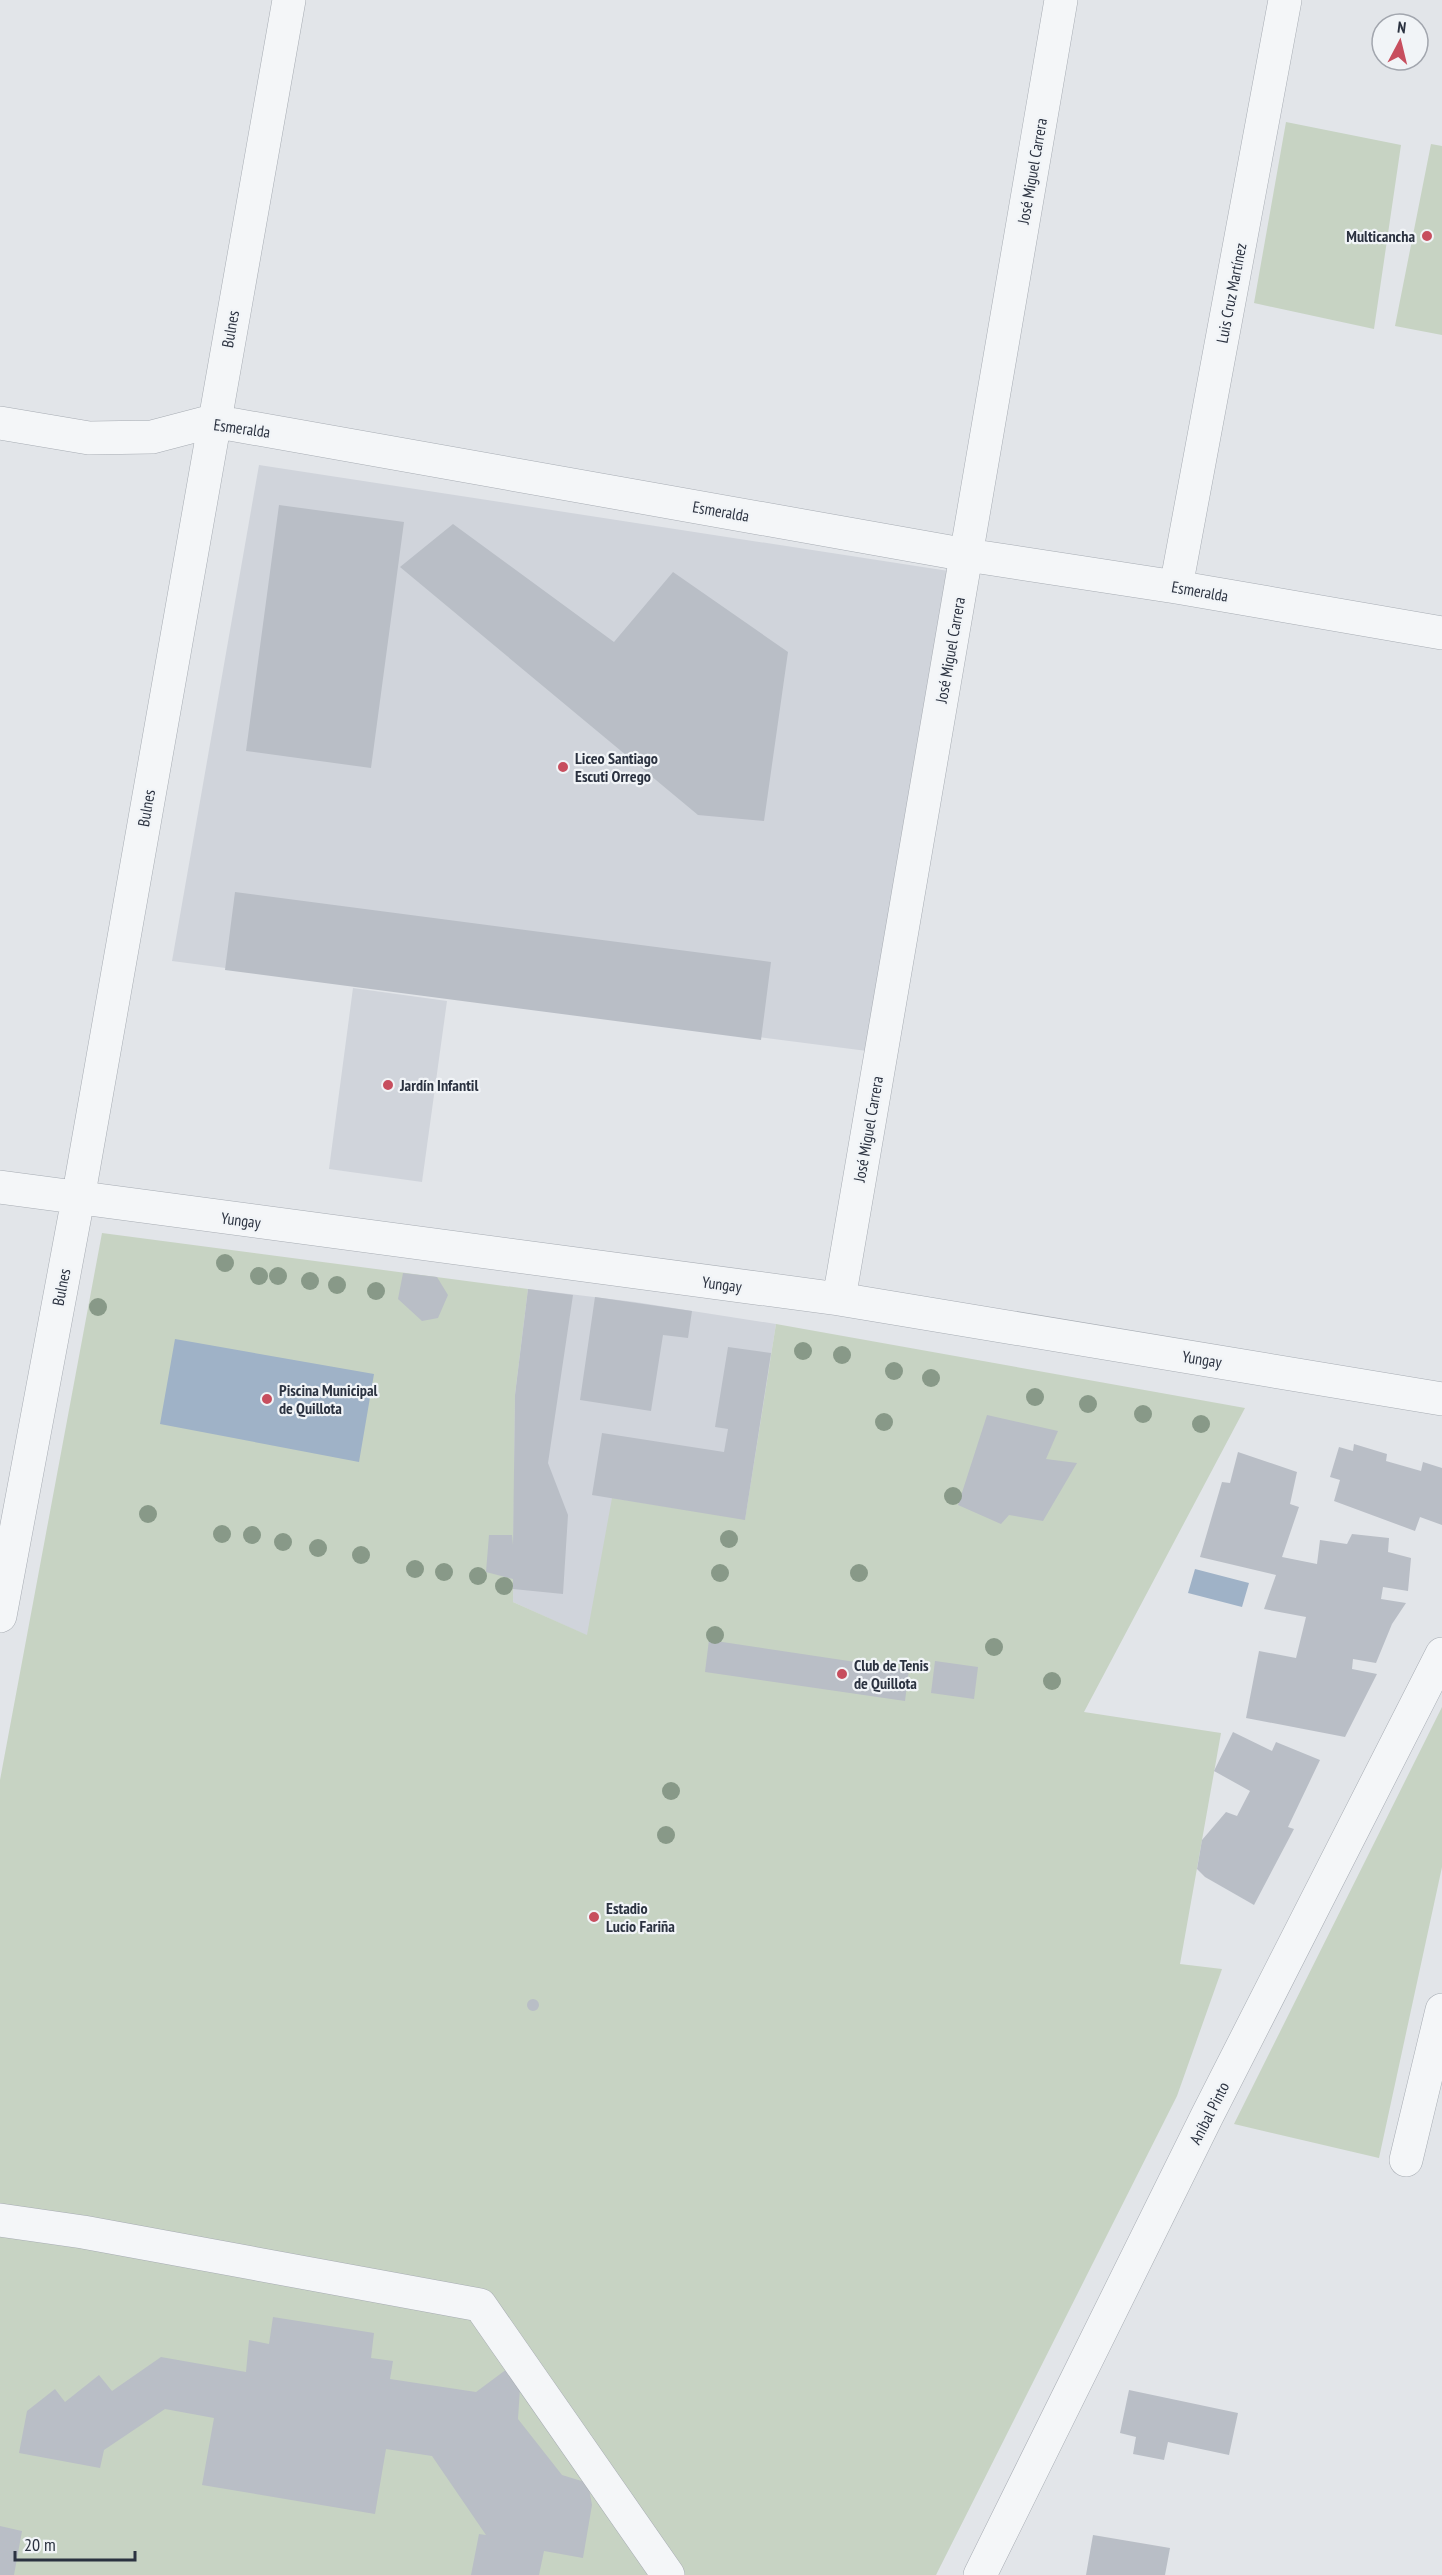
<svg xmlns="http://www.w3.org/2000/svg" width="1442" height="2575" viewBox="0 0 1442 2575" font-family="'PT Sans Narrow',sans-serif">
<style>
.built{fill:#d0d4db}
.green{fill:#c7d3c3}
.water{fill:#9fb2c7}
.building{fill:#b9bec6}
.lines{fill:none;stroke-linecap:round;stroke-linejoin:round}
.minor-casing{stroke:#a7acb3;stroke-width:34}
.minor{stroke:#f4f6f8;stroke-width:33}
.tree{fill:#898}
.poi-dot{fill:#c74e5e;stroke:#f1f4f7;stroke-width:2}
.labels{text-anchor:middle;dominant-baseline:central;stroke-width:4.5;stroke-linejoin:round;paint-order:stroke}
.street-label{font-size:16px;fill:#2b3240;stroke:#f1f4f7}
.poi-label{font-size:16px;font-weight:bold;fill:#2b3240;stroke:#f1f4f7;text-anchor:start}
</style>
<rect width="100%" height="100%" fill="#e2e5e9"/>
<path class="built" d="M259 465 955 572 867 1051 172 961Z
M353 988 447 1001 422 1182 329 1169Z
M528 1289 635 1302 776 1324 745 1520 714 1516 588 1636 513 1602 515 1395Z"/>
<path class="green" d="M1286 122 1401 145 1374 329 1254 303Z
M1431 144 1442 146V335L1395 326Z
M102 1233 528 1289 515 1395 513 1602 587 1635 612 1498 745 1519 776 1324 1245 1408 1084 1712 1221 1733 1180 1964 1222 1969 1177 2096 936 2575H0V1780Z
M1442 1707V1867L1379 2158 1234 2124Z"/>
<path class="water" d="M175 1339 374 1374 359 1462 160 1424Z
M1195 1569 1249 1583 1242 1607 1188 1593Z"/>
<path class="building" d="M279 505 404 522 371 768 246 751Z
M453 524 614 642 673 572 788 652 764 821 698 815 400 567Z
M235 892 771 962 761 1040 225 970Z
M403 1273 437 1277 448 1295 438 1318 422 1321 398 1299Z
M528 1289 573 1295 548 1463 568 1515 563 1594 513 1589V1579L486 1572 489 1535H512L513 1545 515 1395Z
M595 1297 692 1311 688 1338 663 1335 651 1411 580 1400Z
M728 1347 771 1353 745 1520 592 1495 602 1433 724 1452 728 1429 715 1427Z
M987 1415 1058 1431 1046 1459 1077 1463 1043 1521 1009 1515 1001 1524 958 1505Z
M1354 1444 1387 1454 1386 1461 1421 1471 1423 1462 1442 1468V1525L1420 1517 1415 1531 1334 1501 1340 1480 1330 1477 1339 1447 1353 1451Z
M1238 1452 1297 1472 1290 1504 1299 1507 1282 1557 1317 1564 1320 1540 1347 1544 1352 1534 1389 1538 1388 1552 1411 1558 1408 1591 1383 1587 1381 1599 1406 1603 1392 1624 1376 1663 1353 1659 1352 1669 1377 1674 1345 1737 1246 1718 1259 1651 1296 1658 1306 1617 1264 1609 1276 1575 1200 1557 1222 1482 1230 1483Z
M709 1640 909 1670 905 1701 705 1672Z
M935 1661 978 1667 974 1699 931 1693Z
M1233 1732 1272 1751 1276 1742 1320 1760 1288 1827 1294 1829 1254 1905 1205 1877 1197 1869 1202 1840 1226 1812 1237 1816 1250 1791 1214 1771Z
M527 2005a6 6 0 1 1 12 0a6 6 0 1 1-12 0Z
M273 2317 374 2333 371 2358 393 2361 390 2379 476 2392 507 2369 520 2388 518 2419 562 2475 588 2483 592 2505 583 2558 544 2551 539 2575H471L479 2534 486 2535 432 2456 386 2449 375 2514 202 2485 214 2418 165 2409 104 2450 100 2468 19 2453 27 2411 55 2389 65 2402 99 2375 112 2391 161 2357 246 2372 249 2340 269 2344Z
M1129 2390 1238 2413 1229 2455 1168 2442 1164 2460 1133 2454 1136 2437 1120 2433Z
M0 2526 22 2531 14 2575H0Z
M1093 2535 1170 2548 1165 2575H1086Z"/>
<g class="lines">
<defs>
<path id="minor" d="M0 423 89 438 152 437 213 421 967 555 1176 587 1442 633
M1176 587 1285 0
M0 1187 839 1299 1442 1399
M839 1299 1061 0
M0 1616 78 1199 289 0
M1406 2160 1442 2010
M0 2220 83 2232 480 2305 668 2575
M980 2575 1207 2116 1442 1654"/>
</defs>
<use href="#minor" class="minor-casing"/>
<use href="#minor" class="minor"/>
</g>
<g class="tree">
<circle cx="225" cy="1263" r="9"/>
<circle cx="259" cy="1276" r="9"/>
<circle cx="278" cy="1276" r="9"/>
<circle cx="310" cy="1281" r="9"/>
<circle cx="337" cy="1285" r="9"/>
<circle cx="376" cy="1291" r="9"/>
<circle cx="98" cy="1307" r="9"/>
<circle cx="803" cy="1351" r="9"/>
<circle cx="842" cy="1355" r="9"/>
<circle cx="894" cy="1371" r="9"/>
<circle cx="931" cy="1378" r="9"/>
<circle cx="1035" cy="1397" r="9"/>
<circle cx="1088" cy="1404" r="9"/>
<circle cx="1143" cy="1414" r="9"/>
<circle cx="884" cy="1422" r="9"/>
<circle cx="1201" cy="1424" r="9"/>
<circle cx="953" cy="1496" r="9"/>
<circle cx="148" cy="1514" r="9"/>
<circle cx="222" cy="1534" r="9"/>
<circle cx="252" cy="1535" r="9"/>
<circle cx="729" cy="1539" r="9"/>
<circle cx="283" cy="1542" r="9"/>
<circle cx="318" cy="1548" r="9"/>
<circle cx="361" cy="1555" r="9"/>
<circle cx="415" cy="1569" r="9"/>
<circle cx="444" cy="1572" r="9"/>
<circle cx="720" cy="1573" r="9"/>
<circle cx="859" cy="1573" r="9"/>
<circle cx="478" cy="1576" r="9"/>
<circle cx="504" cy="1586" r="9"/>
<circle cx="715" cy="1635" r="9"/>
<circle cx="994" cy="1647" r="9"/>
<circle cx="1052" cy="1681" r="9"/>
<circle cx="671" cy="1791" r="9"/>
<circle cx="666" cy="1835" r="9"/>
</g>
<g class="poi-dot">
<circle cx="1427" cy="236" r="6"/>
<circle cx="563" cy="767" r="6"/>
<circle cx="388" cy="1085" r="6"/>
<circle cx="267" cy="1399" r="6"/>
<circle cx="842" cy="1674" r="6"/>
<circle cx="594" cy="1917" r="6"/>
</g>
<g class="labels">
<g class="street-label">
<text transform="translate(1032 171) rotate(-80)">José Miguel Carrera</text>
<text transform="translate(1231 293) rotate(-79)">Luis Cruz Martínez</text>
<text transform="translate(230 329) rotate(-80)">Bulnes</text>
<text transform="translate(242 428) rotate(8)">Esmeralda</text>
<text transform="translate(721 511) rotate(10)">Esmeralda</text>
<text transform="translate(1200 591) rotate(10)">Esmeralda</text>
<text transform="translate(950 650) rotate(-80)">José Miguel Carrera</text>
<text transform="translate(146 808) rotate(-80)">Bulnes</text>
<text transform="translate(868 1129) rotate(-80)">José Miguel Carrera</text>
<text transform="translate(241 1220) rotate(7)">Yungay</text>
<text transform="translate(722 1284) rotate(7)">Yungay</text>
<text transform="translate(61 1287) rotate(-79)">Bulnes</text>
<text transform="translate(1202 1359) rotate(9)">Yungay</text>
<text transform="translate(1209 2113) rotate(-63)">Aníbal Pinto</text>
</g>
<g class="poi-label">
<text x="1415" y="236" text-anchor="end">Multicancha</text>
<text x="575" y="758">Liceo Santiago<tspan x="575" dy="18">Escuti Orrego</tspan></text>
<text x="400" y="1085">Jardín Infantil</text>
<text x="279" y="1390">Piscina Municipal<tspan x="279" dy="18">de Quillota</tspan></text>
<text x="854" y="1665">Club de Tenis<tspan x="854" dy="18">de Quillota</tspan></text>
<text x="606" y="1908">Estadio<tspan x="606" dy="18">Lucio Fariña</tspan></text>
</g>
</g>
<g transform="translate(1400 42) rotate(7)"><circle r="28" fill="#f1f4f7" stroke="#a2a6ae" stroke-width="1.5"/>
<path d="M0-4.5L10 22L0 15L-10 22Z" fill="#c74e5e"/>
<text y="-9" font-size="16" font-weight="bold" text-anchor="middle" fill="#2b3240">N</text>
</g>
<path d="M15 2551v9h120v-9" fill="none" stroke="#2b3240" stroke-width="3"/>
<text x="24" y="2551" font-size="18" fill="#2b3240" stroke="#f1f4f7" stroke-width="4.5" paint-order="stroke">20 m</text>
</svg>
